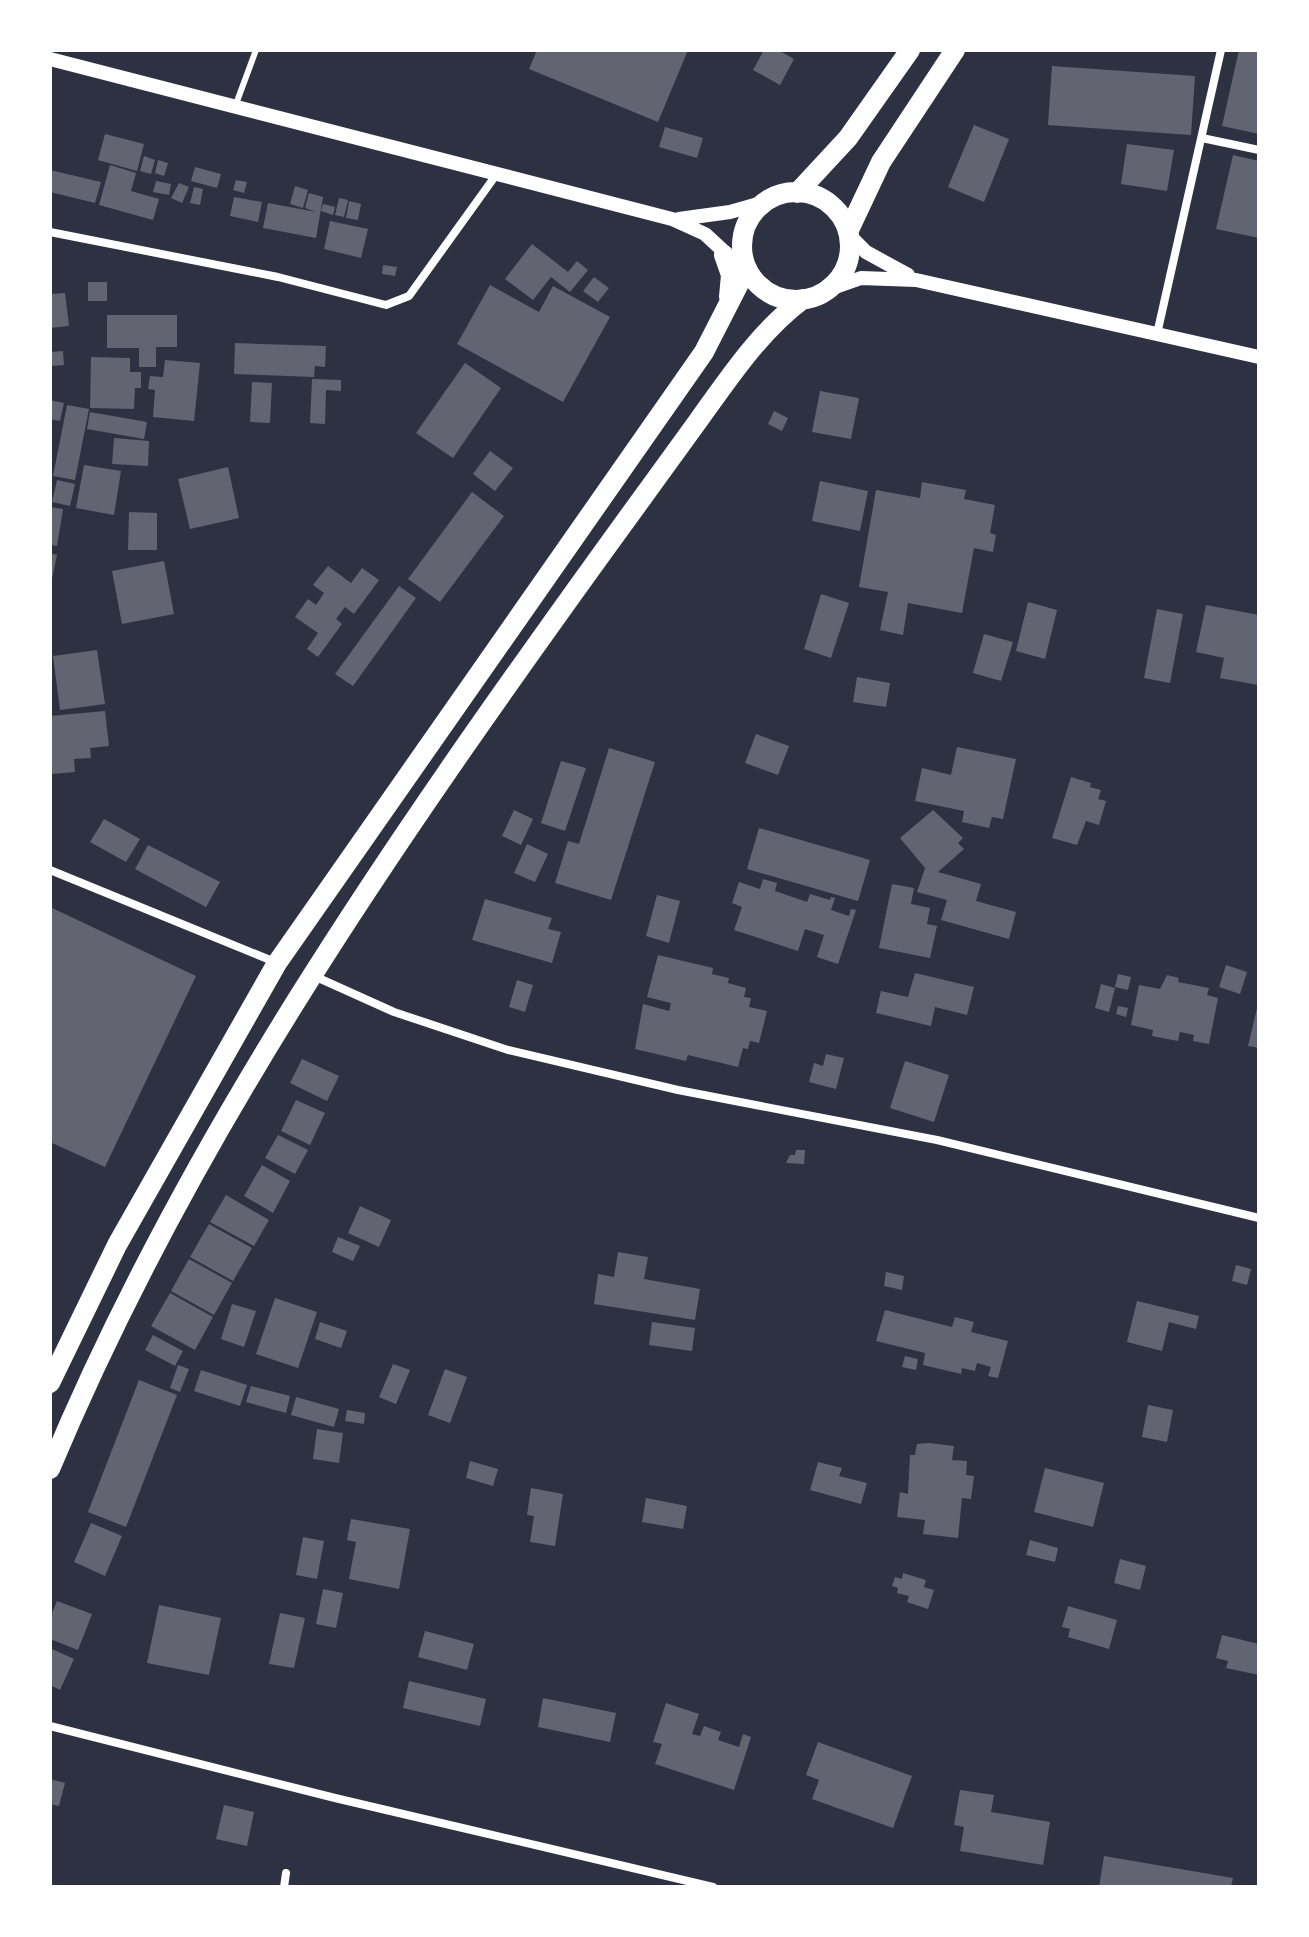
<svg xmlns="http://www.w3.org/2000/svg" width="1309" height="1937" viewBox="0 0 1309 1937" font-family="'Exo 2',sans-serif">
<style>
.building{fill:#626471}
.lines{fill:none;stroke-linecap:round;stroke-linejoin:round}
.service{stroke:#fff;stroke-width:6}
.minor{stroke:#fff;stroke-width:8}
.tertiary{stroke:#fff;stroke-width:14}
.trunk{stroke:#fff;stroke-width:20}
</style>
<rect width="100%" height="100%" fill="#2d3142"/>
<path class="building" d="M537 50H688L658 122 529 69Z
M764 50H778L794 59 780 85 753 70Z
M1239 50H1259V134L1222 126Z
M1052 66 1195 76 1191 135 1048 125Z
M974 125 1009 139 984 202 948 187Z
M665 127 703 138 697 158 659 147Z
M105 134 144 144 137 171 98 160Z
M1127 144 1174 150 1167 191 1121 184Z
M1233 155 1259 161V238L1216 229Z
M144 156 155 160 151 174 140 171Z
M158 160 168 163 164 176 155 173Z
M110 165 136 173 131 191 159 199 153 220 99 205Z
M195 167 221 174 217 188 191 181Z
M50 170 101 182 95 203 50 192Z
M236 180 247 182 244 193 233 190Z
M156 181 171 184 169 195 153 192Z
M179 183 189 187 182 203 171 198Z
M295 186 308 190 303 208 290 204Z
M194 187 203 189 200 205 190 203Z
M309 193 323 197 316 238 263 228 268 203 316 212 305 208Z
M234 197 262 202 258 222 230 216Z
M339 198 348 200 344 217 335 215Z
M349 201 361 204 358 220 346 218Z
M323 204 335 207 333 215 321 211Z
M330 221 368 229 361 258 324 249Z
M532 244 568 272 577 261 588 270 570 292 551 277 533 300 505 279Z
M383 265 397 267 395 276 382 274Z
M594 277 609 288 598 302 583 291Z
M88 282H107V301H88Z
M490 285 539 312 553 286 610 317 563 402 457 344Z
M65 293 69 326 50 328V294Z
M107 315H177V347H156V367H139V348H107Z
M235 343 326 346 325 367 315 366 314 377 234 374Z
M63 351 64 365 50 366V352Z
M91 357 130 358V372H141V388H135L134 409 90 408Z
M165 360 200 363 194 421 153 417 155 390 148 389 150 376 163 377Z
M465 363 501 388 453 458 416 433Z
M312 379 341 380V391L326 390 325 424 310 423Z
M252 382 272 383 270 423 250 422Z
M820 391 859 398 851 439 812 432Z
M50 400 64 403 60 421 50 419Z
M67 405 89 409 75 480 53 476Z
M774 411 788 418 782 431 768 424Z
M90 412 147 422 144 439 87 429Z
M114 438 149 441 148 466 112 464Z
M490 451 513 468 495 491 473 474Z
M84 465 121 471 114 515 76 508Z
M228 467 239 518 190 529 178 479Z
M57 480 75 484 70 506 52 502Z
M820 481 868 491 860 531 812 521Z
M922 482 966 490 964 499 995 505 990 533 996 535 993 552 974 548 962 613 908 603 903 635 880 630 888 592 859 587 876 490 920 498Z
M472 492 504 516 440 602 408 579Z
M50 507 63 509 57 546 50 545Z
M129 512 157 513V550H128Z
M50 553 57 555 51 584H50Z
M164 561 174 614 122 624 112 571Z
M328 566 351 583 362 568 379 580 354 614 345 607 336 619 342 624 318 657 307 649 318 633 295 617 308 599 316 605 324 593 313 585Z
M399 586 416 598 353 686 335 674Z
M821 594 849 603 831 658 804 649Z
M1028 602 1057 610 1045 659 1016 651Z
M1206 605 1259 615 1258 685 1220 678 1224 658 1196 652Z
M1157 609 1183 614 1170 683 1144 678Z
M984 634 1013 642 1001 681 973 673Z
M97 650 105 704 60 710 53 656Z
M857 677 890 683 886 707 853 702Z
M105 711 109 746 90 748 91 758 74 759 75 772 52 774 50 716Z
M756 734 789 746 778 775 745 763Z
M957 747 1016 759 1003 819 992 817 989 828 962 822 964 811 915 801 922 768 951 775Z
M609 748 655 762 611 900 555 883 568 841 579 844Z
M561 761 586 768 565 831 541 823Z
M1071 777 1091 783 1090 787 1101 790 1098 799 1106 801 1099 825 1086 821 1077 845 1052 838Z
M514 810 533 819 521 845 502 836Z
M933 810 963 838 958 843 964 849 938 872 981 884 976 901 1016 912 1009 939 941 920 947 900 917 892 925 868 900 838Z
M104 819 140 839 126 862 90 842Z
M759 828 870 860 858 901 747 869Z
M527 844 548 854 535 882 514 873Z
M148 845 220 882 206 907 135 869Z
M763 879 777 883 775 891 807 902 810 894 830 900 831 897 835 898 831 910 849 916 851 909 856 910 838 964 817 957 824 935 805 929 798 951 734 930 742 907 732 903 739 882 760 889Z
M892 884 914 888 911 904 930 908 927 924 937 926 930 958 879 948Z
M657 895 680 901 669 943 646 936Z
M485 899 552 918 548 929 561 932 552 963 472 940Z
M50 907 196 976 105 1167 50 1142Z
M658 955 713 968 712 974 729 978 728 983 746 988 744 997 751 998 749 1007 767 1011 759 1043 750 1041 748 1049 743 1048 738 1067 688 1055 686 1061 635 1049 643 1004 669 1011 671 1003 647 997Z
M1226 965 1247 972 1240 994 1219 987Z
M915 973 974 987 967 1015 935 1007 931 1026 876 1013 881 991 908 997Z
M1118 974 1131 977 1128 990 1115 987Z
M1167 975 1179 978 1178 982 1209 988 1207 995 1218 998 1209 1044 1193 1041 1194 1035 1180 1032 1178 1041 1152 1036 1153 1030 1131 1025 1139 985 1160 989Z
M517 980 533 985 525 1012 509 1007Z
M1101 984 1115 988 1109 1012 1095 1008Z
M1258 1004H1259V1048L1248 1046Z
M1118 1006 1128 1008 1126 1017 1116 1014Z
M826 1054 844 1058 836 1089 809 1082 814 1063 823 1066Z
M302 1059 339 1076 327 1101 290 1083Z
M905 1061 949 1075 934 1122 890 1108Z
M296 1100 325 1113 310 1145 281 1131Z
M278 1135 308 1150 295 1174 265 1158Z
M796 1150H805L804 1164 786 1163 790 1155H795Z
M262 1165 290 1181 273 1213 244 1196Z
M226 1195 269 1220 254 1246 210 1222Z
M360 1206 391 1220 379 1247 348 1233Z
M209 1224 252 1248 233 1281 190 1257Z
M338 1237 360 1246 353 1261 332 1252Z
M618 1252 648 1257 644 1279 700 1289 695 1320 594 1304 598 1274 614 1277Z
M189 1259 232 1283 214 1315 171 1291Z
M1236 1265 1251 1269 1247 1285 1232 1281Z
M886 1272 904 1276 902 1290 884 1286Z
M170 1293 213 1317 195 1350 151 1326Z
M275 1298 317 1312 298 1368 256 1354Z
M1137 1301 1199 1316 1196 1329 1169 1322 1162 1351 1127 1342Z
M232 1304 256 1311 244 1347 221 1339Z
M885 1310 952 1327 955 1317 974 1322 971 1332 1008 1341 998 1378 988 1376 991 1367 977 1363 975 1371 962 1368 961 1374 923 1365 925 1353 876 1341Z
M320 1322 347 1331 341 1348 315 1339Z
M652 1322 695 1328 692 1351 649 1345Z
M153 1335 183 1351 175 1366 145 1350Z
M905 1356 918 1359 916 1370 902 1367Z
M393 1364 410 1370 396 1404 379 1397Z
M178 1365 189 1369 180 1392 170 1388Z
M445 1369 467 1377 450 1423 428 1415Z
M201 1370 247 1385 240 1406 194 1391Z
M139 1380 177 1395 126 1527 88 1512Z
M251 1386 290 1396 286 1413 246 1402Z
M296 1397 339 1409 334 1427 291 1415Z
M1148 1405 1173 1410 1167 1442 1142 1437Z
M347 1410 365 1413 364 1424 345 1421Z
M317 1429 343 1433 339 1463 313 1459Z
M929 1443 954 1446 952 1460 967 1461 966 1475 974 1476 971 1499 962 1498 958 1538 923 1534 925 1520 897 1517 900 1492 908 1494 910 1455H915L917 1444Z
M470 1461 498 1469 493 1486 466 1478Z
M818 1462 842 1468 839 1476 867 1483 861 1504 810 1490Z
M1045 1468 1104 1483 1093 1527 1034 1512Z
M531 1488 563 1494 555 1546 530 1542 534 1516 527 1515Z
M646 1498 687 1506 683 1529 642 1522Z
M351 1519 410 1529 399 1589 349 1579 356 1542 347 1540Z
M91 1523 122 1536 105 1576 74 1562Z
M303 1537 324 1541 317 1579 296 1575Z
M1030 1540 1058 1548 1055 1562 1026 1555Z
M1120 1559 1146 1566 1140 1590 1114 1583Z
M903 1573 926 1580 924 1587 934 1590 928 1609 907 1602 909 1596 897 1593 898 1588 892 1586 895 1577 902 1579Z
M323 1589 343 1593 336 1628 316 1624Z
M57 1601 92 1614 78 1650 50 1639V1618Z
M159 1605 221 1618 209 1675 147 1663Z
M1068 1606 1117 1620 1109 1649 1068 1637 1070 1629 1062 1627Z
M280 1613 305 1618 294 1668 269 1664Z
M425 1631 474 1644 467 1670 418 1657Z
M1222 1635 1259 1644V1675L1226 1668 1228 1661 1216 1658Z
M50 1648 74 1659 60 1690 50 1685Z
M409 1681 486 1699 480 1726 403 1708Z
M543 1698 616 1713 610 1742 538 1727Z
M666 1703 699 1714 692 1734 700 1736 704 1726 721 1732 718 1740 739 1747 743 1734 751 1737 734 1790 655 1764 662 1744 653 1742Z
M818 1742 912 1776 893 1828 812 1799 819 1780 806 1775Z
M50 1779 65 1783 59 1806 50 1804Z
M960 1790 994 1795 991 1812 1050 1822 1043 1865 960 1851 964 1827 954 1825Z
M224 1805 254 1812 247 1846 216 1839Z
M1104 1856 1233 1878 1231 1887H1099Z"/>
<g class="lines">
<path class="service" d="M236 104 256 50"/>
<path class="minor" d="M1202 138 1259 150
M50 232 278 277 386 305 409 296 496 175
M1157 334 1221 50
M50 870 275 962
M314 976 394 1012 508 1050 678 1090 937 1140 1259 1218
M50 1726 335 1798 713 1887
M284 1887 286 1873"/>
<path class="tertiary" d="M50 59 672 219 705 234 732 259
M679 219 730 212 765 202
M849 235 866 252 908 275
M827 290 861 278 916 280 1259 357"/>
<path class="trunk" d="M742 246a54 54 0 1 1 108 0a54 54 0 1 1-108 0Z
M797 193 848 138 910 50
M848 232 881 162 955 50
M724 255 731 275 729 297
M50 1383 117 1245 277 963 704 352 747 268
M50 1469C188 1138 394 842 603 552 635 508 666 465 698 421 729 378 759 332 803 299"/>
</g>
<rect width="1309" height="1937" fill="none" stroke="#ffffff" stroke-width="104"/>
</svg>
